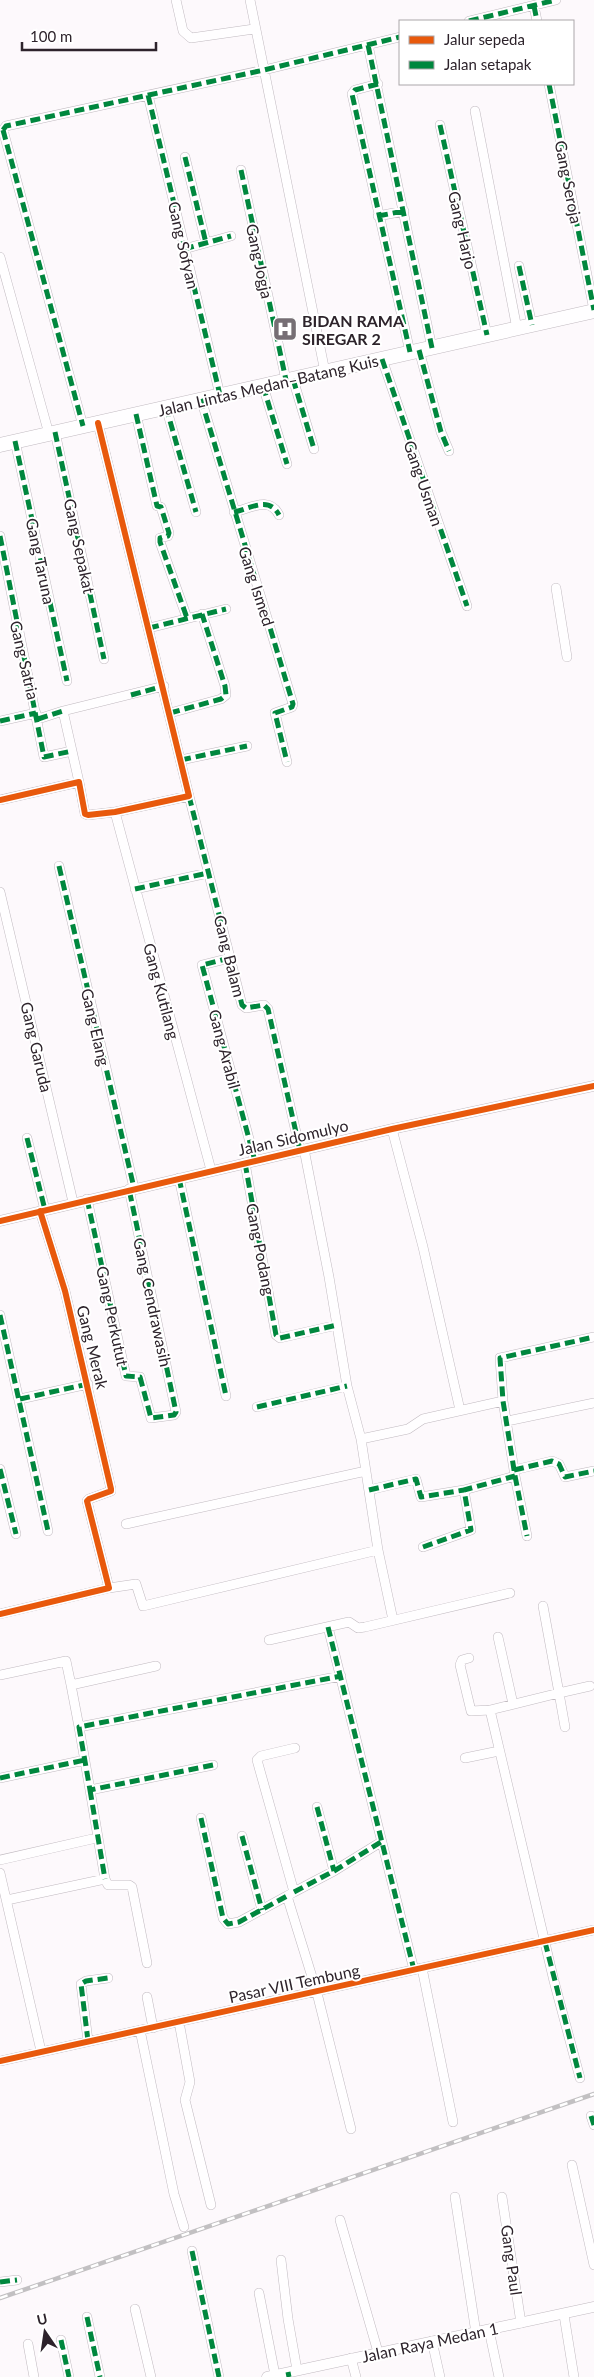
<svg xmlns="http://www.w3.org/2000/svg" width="594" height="2377" viewBox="0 0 594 2377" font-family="Lato,sans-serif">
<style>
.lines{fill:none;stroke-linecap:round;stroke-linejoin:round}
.minor-casing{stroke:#c1bac0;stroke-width:10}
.tertiary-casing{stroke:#c1bac0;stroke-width:11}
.trunk-casing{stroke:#c1bac0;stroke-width:15}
.minor{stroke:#fffeff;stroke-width:9}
.tertiary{stroke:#fffeff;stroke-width:10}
.trunk{stroke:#fffeff;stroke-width:14}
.rail-casing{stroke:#c2c0c2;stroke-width:4.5}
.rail{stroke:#fff;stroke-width:2.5;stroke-dasharray:8;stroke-linecap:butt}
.quiet{stroke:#00873e;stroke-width:5;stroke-dasharray:10 5;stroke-linecap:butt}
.cycleway-casing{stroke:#fff;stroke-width:9}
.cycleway{stroke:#e8590c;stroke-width:6}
.labels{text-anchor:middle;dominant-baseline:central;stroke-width:4;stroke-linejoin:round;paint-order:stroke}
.street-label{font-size:16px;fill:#2d232b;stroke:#fff}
.poi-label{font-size:16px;font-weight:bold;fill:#2d232b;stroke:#fff;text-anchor:start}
</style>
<rect width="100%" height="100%" fill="#fdf9fc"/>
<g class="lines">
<defs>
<path id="minor" d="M176 0 183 31 191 38 254 29
M250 0 325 372
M534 6 537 21
M469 21 556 0
M368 45 432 348
M378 84 355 90 352 94 410 352
M549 84 594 310
M148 95 220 395
M475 111 517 329
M440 125 487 335
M3 130 6 126 264 70 400 37
M3 130 83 426
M185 157 206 243
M241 170 286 380
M378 216 404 211
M184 249 231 236
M0 257 49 434
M519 266 532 325
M419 350 441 432 449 451
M382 359 467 606
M293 379 314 449
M263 386 287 464
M201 399 293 704 292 707 275 713 287 762
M166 407 196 512
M136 414 157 506 161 507 169 533 168 536 160 538V542L187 618
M55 432 104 659
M15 441 67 681
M234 512C252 508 269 496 279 515
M0 536 44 757 72 751
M556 588 567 657
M149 628 226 609
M170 713 221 699 226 695 225 686 202 614
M38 719 63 711
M0 721 36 713
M181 760 247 746
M79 782 63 711 164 686
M189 796 242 1005 246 1008 264 1005 268 1009 300 1150
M0 800 79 782 85 814 88 815 115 812 189 796 98 423
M115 812 211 1170
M59 866 134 1188
M135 889 208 873
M0 892 73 1202
M230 958 202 965 255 1161
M392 1129 423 1247 460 1410
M27 1138 45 1210
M304 1149 329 1277 347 1386 361 1439 378 1550 393 1620
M245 1163 276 1335 280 1338 337 1325
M179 1178 226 1396
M87 1199 126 1376 140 1377 151 1418 174 1415 176 1412 129 1189
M0 1315 48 1531
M20 1399 88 1384
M257 1407 347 1386
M507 1421 594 1403
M361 1439 408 1429 423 1419 503 1401
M0 1469 16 1534
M514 1470 552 1461 559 1464 565 1477 594 1471
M515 1476 527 1536
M369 1490 416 1479 421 1497 464 1490
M126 1524 366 1471
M423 1547 471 1530 464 1490 515 1476 503 1401 500 1358 594 1337
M109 1588 136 1584 143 1606 378 1550
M543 1606 559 1693 590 1686
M0 1614 109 1588 87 1501 89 1499 111 1491V1489L65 1291 40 1211
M328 1627 414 1970
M498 1637 513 1704
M269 1640 349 1622 358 1628 365 1627 510 1593
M469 1658 462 1660 460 1665 471 1711 490 1710 559 1693 565 1727
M0 1675 66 1661 71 1685 156 1666
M71 1685 79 1727
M490 1710 554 1981 580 2078
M295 1748 261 1756 257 1760 294 1892 287 1896 317 1993 351 2129
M465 1758 499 1751
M213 1765 90 1790 79 1727 341 1676
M0 1778 85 1760
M90 1790 105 1879 108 1885H129L132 1887 147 1963
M317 1807 334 1871
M201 1818 223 1918 228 1924 239 1922 287 1896
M242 1836 262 1910
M0 1860 92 1839
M0 1873 41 2051
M294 1892 334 1871 381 1842
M7 1900 105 1879
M422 1968 453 2122
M147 1997 153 2028
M179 2022 190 2082 185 2100 211 2205
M140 2030 174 2194 184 2227
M88 2041 81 1984 86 1981 108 1978
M0 2061 594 1930
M591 2116 594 2125
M572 2165 594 2265
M455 2197 476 2333
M502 2197 521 2323
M340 2220 378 2352
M192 2251 219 2377
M281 2260 288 2319 297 2370
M0 2282 17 2280
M259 2293 275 2375
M135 2309 151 2377
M564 2315 574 2377
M87 2317 100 2377
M489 2330 499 2377
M61 2340 69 2377
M432 2341 440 2377
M28 2344 34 2377
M351 2358 356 2377"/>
<path id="tertiary" d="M0 1221 392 1129 594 1086
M267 2377 594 2307"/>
<path id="trunk" d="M0 445 594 311"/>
</defs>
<use href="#minor" class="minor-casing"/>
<use href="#tertiary" class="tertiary-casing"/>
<use href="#trunk" class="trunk-casing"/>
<use href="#minor" class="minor"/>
<use href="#tertiary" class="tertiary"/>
<use href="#trunk" class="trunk"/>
<defs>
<path id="rail" d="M0 2298 594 2094"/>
</defs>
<use href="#rail" class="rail-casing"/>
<use href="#rail" class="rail"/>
<path class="quiet" d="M534 6 537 21
M469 21 556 0
M368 45 432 348
M378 84 355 90 352 94 410 352
M549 84 594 310
M148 95 220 395
M440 125 487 335
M3 130 6 126 264 70 400 37
M3 130 83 426
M185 157 206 243
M241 170 286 380
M378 216 404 211
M184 249 231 236
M519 266 532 325
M419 350 441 432 449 451
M382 359 467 606
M293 379 314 449
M263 386 287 464
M201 399 293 704 292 707 275 713 287 762
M166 407 196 512
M136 414 157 506 161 507 169 533 168 536 160 538V542L187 618
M55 432 104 659
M15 441 67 681
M234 512C252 508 269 496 279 515
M0 536 44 757 72 751
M149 628 226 609
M131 695 164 686
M170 713 221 699 226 695 225 686 202 614
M38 719 63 711
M0 721 36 713
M181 760 247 746
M189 796 242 1005 246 1008 264 1005 268 1009 300 1150
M59 866 134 1188
M135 889 208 873
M230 958 202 965 255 1161
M27 1138 45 1210
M245 1163 276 1335 280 1338 337 1325
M179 1178 226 1396
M87 1199 126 1376 140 1377 151 1418 174 1415 176 1412 129 1189
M0 1315 48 1531
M20 1399 88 1384
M257 1407 347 1386
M0 1469 16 1534
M514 1470 552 1461 559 1464 565 1477 594 1471
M515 1476 527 1536
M369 1490 416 1479 421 1497 464 1490
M423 1547 471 1530 464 1490 515 1476 503 1401 500 1358 594 1337
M328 1627 414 1970
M213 1765 90 1790 79 1727 341 1676
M0 1778 85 1760
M90 1790 105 1879
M317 1807 334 1871
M201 1818 223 1918 228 1924 239 1922 287 1896
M242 1836 262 1910
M294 1892 334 1871 381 1842
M545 1942 580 2078
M88 2041 81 1984 86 1981 108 1978
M591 2116 594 2125
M192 2251 219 2377
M0 2282 17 2280
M87 2317 100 2377
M61 2340 69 2377
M288 2372 289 2377"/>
<defs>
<path id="cycleway" d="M0 800 79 782 85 814 88 815 115 812 189 796 98 423
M0 1221 392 1129 594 1086
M0 1614 109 1588 87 1501 89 1499 111 1491V1489L65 1291 40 1211
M0 2061 594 1930"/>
</defs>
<use href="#cycleway" class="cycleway-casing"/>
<use href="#cycleway" class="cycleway"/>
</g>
<defs>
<symbol id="hospital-square" viewBox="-11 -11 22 22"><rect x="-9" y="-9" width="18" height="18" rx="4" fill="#766e74" stroke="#fff"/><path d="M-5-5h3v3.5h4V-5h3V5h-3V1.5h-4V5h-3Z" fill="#fff"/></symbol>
</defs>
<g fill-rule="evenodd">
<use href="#hospital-square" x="271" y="315" width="28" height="28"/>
</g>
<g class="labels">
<g class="street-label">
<text transform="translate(569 182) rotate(79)">Gang Seroja</text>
<text transform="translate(463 230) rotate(77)">Gang Harjo</text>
<text transform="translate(184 245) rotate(77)">Gang Sofyan</text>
<text transform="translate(260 261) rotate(78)">Gang Jogja</text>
<text transform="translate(268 385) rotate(-13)">Jalan Lintas Medan–Batang Kuis</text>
<text transform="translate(424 483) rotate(71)">Gang Usman</text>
<text transform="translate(80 546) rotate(78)">Gang Sepakat</text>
<text transform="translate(41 561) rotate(78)">Gang Taruna</text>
<text transform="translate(257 586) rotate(72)">Gang Ismed</text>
<text transform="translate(25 660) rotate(77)">Gang Satria</text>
<text transform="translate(230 956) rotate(76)">Gang Balam</text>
<text transform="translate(162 991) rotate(75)">Gang Kutilang</text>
<text transform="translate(96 1027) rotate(77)">Gang Elang</text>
<text transform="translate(37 1047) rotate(77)">Gang Garuda</text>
<text transform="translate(225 1049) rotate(75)">Gang Arabil</text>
<text transform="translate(293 1137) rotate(-13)">Jalan Sidomulyo</text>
<text transform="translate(261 1249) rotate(79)">Gang Podang</text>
<text transform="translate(153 1302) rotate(78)">Gang Cendrawasih</text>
<text transform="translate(113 1316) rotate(78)">Gang Perkutut</text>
<text transform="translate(93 1347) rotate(76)">Gang Merak</text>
<text transform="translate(294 1983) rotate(-12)">Pasar VIII Tembung</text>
<text transform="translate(512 2260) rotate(82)">Gang Paul</text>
<text transform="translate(430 2342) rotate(-12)">Jalan Raya Medan 1</text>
</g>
<g class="poi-label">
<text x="302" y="320">BIDAN RAMA<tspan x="302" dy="18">SIREGAR 2</tspan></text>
</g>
</g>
<rect x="399" y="20" width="175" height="65" fill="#ffffff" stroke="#aba7aa"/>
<rect x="409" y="36" width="25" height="8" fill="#e8590c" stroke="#aba7aa"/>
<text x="444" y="45" font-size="15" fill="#2d232b">Jalur sepeda</text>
<rect x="409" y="61" width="25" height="8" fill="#00873e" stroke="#aba7aa"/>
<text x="444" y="70" font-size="15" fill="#2d232b">Jalan setapak</text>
<g transform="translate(45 2332) rotate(347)" stroke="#ffffff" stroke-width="4" paint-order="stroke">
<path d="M0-4L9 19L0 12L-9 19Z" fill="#2d232b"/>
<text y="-8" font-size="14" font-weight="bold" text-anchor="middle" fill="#2d232b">U</text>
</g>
<path d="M22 42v8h134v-8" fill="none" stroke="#2d232b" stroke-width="2.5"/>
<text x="30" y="42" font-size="15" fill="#2d232b" stroke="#ffffff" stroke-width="4" paint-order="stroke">100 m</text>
</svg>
